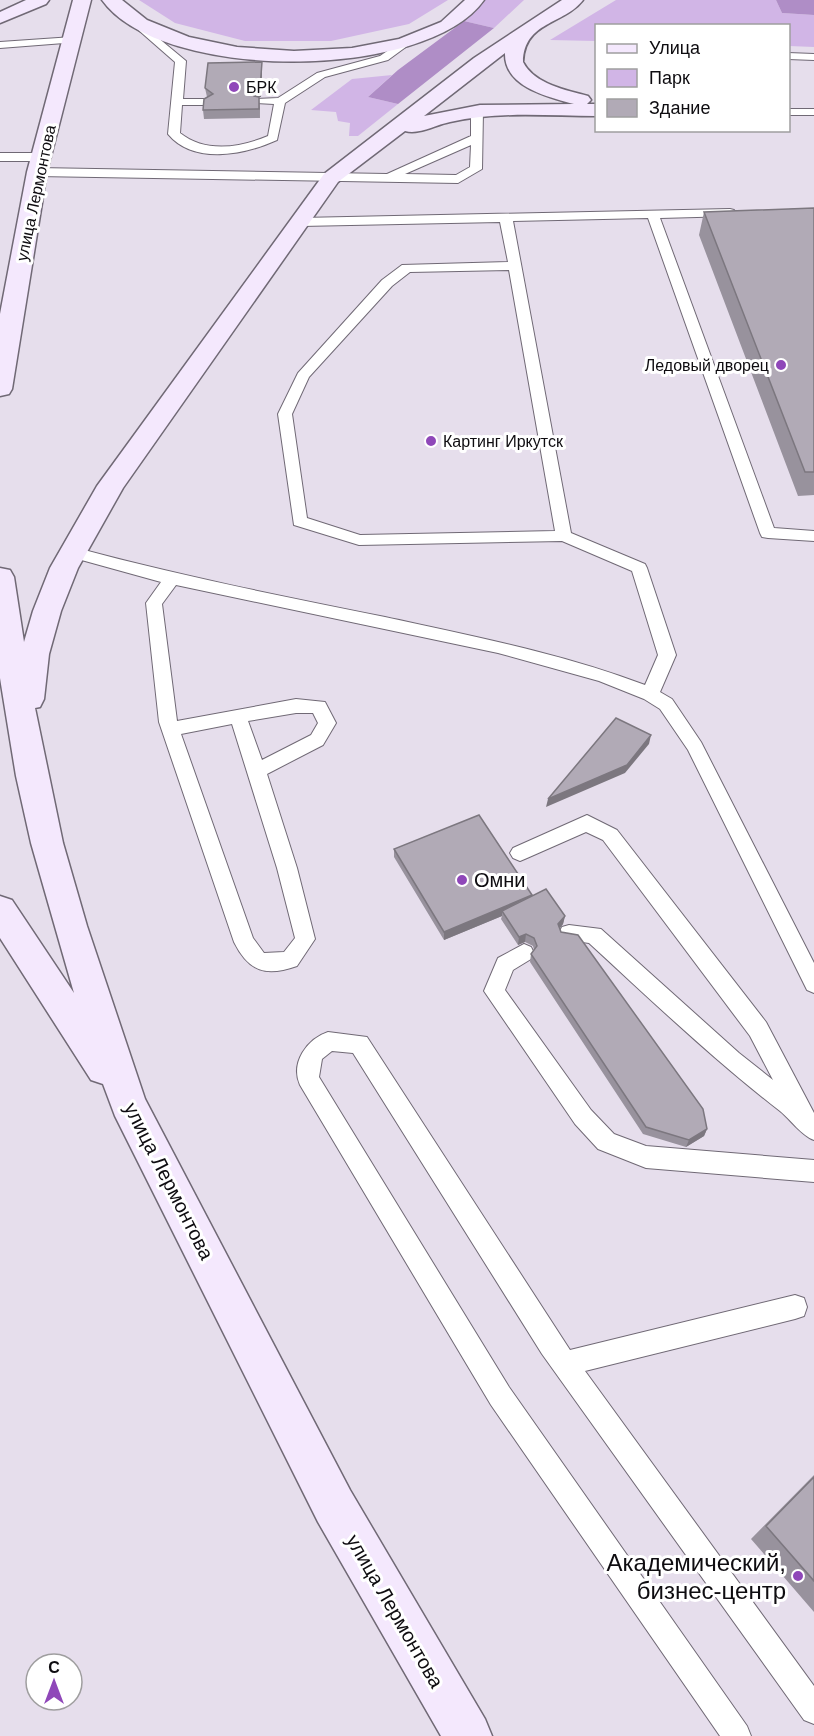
<svg xmlns="http://www.w3.org/2000/svg" width="814" height="1736" viewBox="0 0 814 1736" font-family="Helvetica,sans-serif">
<style>
.green{fill:#d1b5e6}
.forest{fill:#af8dc6}
.lines{fill:none;stroke-linecap:round;stroke-linejoin:round}
.lane-casing{stroke:#706975;stroke-width:2}
.secondary-casing{stroke:#706975;stroke-width:3}
.lane{fill:#fff;fill-rule:evenodd}
.secondary{fill:#f4e8fd;fill-rule:evenodd}
.wall{fill:#98929d}
.shaded-wall{fill:#7c777f}
.building{fill:#b1aab6;stroke:#7c777f;stroke-width:1.5}
.poi-dot{fill:#8f47b9;stroke:#fff;stroke-width:2}
.labels{text-anchor:middle;dominant-baseline:central;stroke-width:6;stroke-linejoin:round;paint-order:stroke}
.far-poi-label{font-size:16px;fill:#0e0c10;stroke:#fff;text-anchor:start}
.far-street-label{font-size:16px;fill:#0e0c10;stroke:#fff}
.poi-label{font-size:20px;fill:#0e0c10;stroke:#fff;text-anchor:start}
.street-label{font-size:20px;fill:#0e0c10;stroke:#fff}
.near-poi-label{font-size:24px;fill:#0e0c10;stroke:#fff;text-anchor:end}
</style>
<rect width="100%" height="100%" fill="#e6deec"/>
<path class="green" d="M139 0H448L409 24 331 41H245L175 23Z
M485 0H524L494 28 464 21Z
M616 0H776L782 13 814 15V47L789 46 788 26H596V41L550 40Z
M392 75 368 97 398 104 358 136H349L350 123 338 121 336 112 311 110 352 79Z"/>
<path class="forest" d="M776 0H814V15L782 13Z
M464 21 494 28 398 104 368 97 398 70Z"/>
<g class="lines">
<defs>
<path id="lane" d="M139 22 186 61 183 99H206L212 102 206 105H182L180 133C205 153 239 148 268 136L274 104 256 103V99L278 98 317 73 380 56 405 39 409 38 414 41 388 60 325 77 285 103 277 140C244 155 194 165 168 134L175 62 135 27 134 25Z
M73 37 77 38V42L0 48V42Z
M788 53 814 54V60L788 59Z
M477 108 483 111 482 169 458 183 37 176 31 172 37 168 387 174 471 136V111ZM471 145 470 167 456 175 405 174Z
M788 109H814V115H788Z
M0 153H42L48 157 42 161H0Z
M730 209 734 210 736 213 734 216 660 218 774 528 814 531V541L768 538 762 537 760 533 648 218 513 221 571 533 645 564 647 568 676 655 660 692 672 699 701 742 814 963V993L807 990 688 750 660 709 644 699 599 681 498 653 176 585 162 604 177 721 296 699 325 702 336 723 323 745 267 774 297 868 315 939 297 966C266 977 249 972 234 942L159 722 146 603 161 582 67 556 65 552 67 548 73 547C176 575 280 596 385 617 472 636 561 653 645 685L658 655 632 571 562 541 359 545 294 525 278 414 298 373 382 280 402 265 508 262 500 222 301 226 295 222 301 218ZM509 270 555 531 360 535 307 518 292 414 309 377 392 286 410 272ZM296 713H313L318 723 311 735 262 760 248 721ZM232 724 277 868 295 938 284 952 264 953 253 938 181 734Z
M587 815 617 830 766 1022 814 1113V1140C802 1136 791 1120 780 1111 713 1059 652 1001 589 943L562 939 559 933 562 927 569 925 601 929 739 1053 773 1080 750 1036 603 840 586 832 527 858 520 861 513 858 510 853 513 848Z
M524 944 531 947 534 953 531 959 513 970 505 990 591 1110 614 1134 646 1146 814 1160V1182L646 1168 598 1149 575 1124 484 991 498 958Z
M328 1032 367 1037 570 1350 795 1295 804 1298 807 1307 804 1316 795 1319 585 1371 814 1686V1724L804 1720 542 1354 353 1053 332 1051 322 1059 319 1077 509 1387 747 1726 751 1736H720L491 1405 300 1085C290 1063 307 1039 328 1032Z"/>
<path id="secondary" d="M26 0H49L46 4 0 23V12Z
M73 0H91L47 172 12 389 9 394 0 396V314L27 172Z
M102 0H122L147 20 189 37 237 47 294 51 352 48 399 39 441 22 465 0H484C426 82 160 82 102 0Z
M562 0H583C564 25 524 21 523 62 534 84 566 90 588 96L591 100 587 104H596V116C548 116 498 111 450 122 435 125 419 135 405 131L338 182 123 488 78 568 61 611 49 654 44 699 40 707 35 708 63 843 87 926 145 1099 350 1490 485 1719 492 1736H441L318 1522 115 1116 103 1084 91 1080 0 938V896L12 900 74 993 31 843 16 776 0 678V568L10 570 14 577 24 642 33 611 50 568 97 486 324 174 474 58ZM505 53C504 87 548 97 574 104L480 105 424 116Z"/>
</defs>
<use href="#lane" class="lane-casing"/>
<use href="#secondary" class="secondary-casing"/>
<use href="#lane" class="lane"/>
<use href="#secondary" class="secondary"/>
</g>
<path class="wall" d="M262 62V71L261 97H259L260 118 204 119 203 110 207 97 205 88Z
M814 208V495L798 496 699 235 704 212Z
M394 849 532 895 565 916 563 924 560 928 561 932 707 1129 704 1136 686 1147 643 1134 530 962 531 954 534 950 533 946 525 942 518 945 501 919 502 916 444 940 394 857Z
M814 1475V1612L751 1539Z"/>
<path class="shaded-wall" d="M262 62V71L261 97H259L260 118 259 109 254 99 253 90Z
M651 735 649 744 625 773 546 807 548 799Z
M532 895 502 911V916L444 940V932Z
M565 916 563 924 557 932 558 924Z
M526 934 525 942 518 945 519 937Z
M707 1129 704 1136 686 1147 689 1140Z"/>
<path class="building" d="M262 62 260 88 253 90 254 96 259 97V109L203 110 204 99 213 94 205 88 208 63Z
M814 208V472H805L704 212Z
M616 718 651 735 627 765 548 799Z
M479 815 532 895 444 932 394 849Z
M546 889 565 916 558 924 561 932 578 935 703 1109 707 1129 689 1140 646 1127 531 954 537 946 534 938 526 934 519 937 502 911Z
M814 1477V1581L766 1526Z"/>
<g class="poi-dot">
<circle cx="234" cy="87" r="6"/>
<circle cx="781" cy="365" r="6"/>
<circle cx="431" cy="441" r="6"/>
<circle cx="462" cy="880" r="6"/>
<circle cx="798" cy="1576" r="6"/>
</g>
<g class="labels">
<g class="far-poi-label">
<text x="246" y="87">БРК</text>
<text x="769" y="365" text-anchor="end">Ледовый дворец</text>
<text x="443" y="441">Картинг Иркутск</text>
</g>
<g class="far-street-label">
<text transform="translate(36 193) rotate(-78)">улица Лермонтова</text>
</g>
<g class="poi-label">
<text x="474" y="880">Омни</text>
</g>
<g class="street-label">
<text transform="translate(169 1181) rotate(63)">улица Лермонтова</text>
<text transform="translate(395 1611) rotate(60)">улица Лермонтова</text>
</g>
<g class="near-poi-label">
<text x="786" y="1562">Академический,<tspan x="786" dy="28">бизнес-центр</tspan></text>
</g>
</g>
<rect x="595" y="24" width="195" height="108" fill="#ffffff" stroke="#9f9e9f" stroke-width="1.5"/>
<rect x="607" y="44" width="30" height="9" fill="#f4e8fd" stroke="#9f9e9f" stroke-width="1.5"/>
<text x="649" y="54" font-size="18" fill="#0e0c10">Улица</text>
<rect x="607" y="69" width="30" height="18" fill="#d1b5e6" stroke="#9f9e9f" stroke-width="1.5"/>
<text x="649" y="84" font-size="18" fill="#0e0c10">Парк</text>
<rect x="607" y="99" width="30" height="18" fill="#b1aab6" stroke="#9f9e9f" stroke-width="1.5"/>
<text x="649" y="114" font-size="18" fill="#0e0c10">Здание</text>
<g transform="translate(54 1682)"><circle r="28" fill="#ffffff" stroke="#9f9e9f" stroke-width="1.5"/>
<path d="M0-4.5L10 22L0 15L-10 22Z" fill="#8f47b9"/>
<text y="-9" font-size="16" font-weight="bold" text-anchor="middle" fill="#0e0c10">С</text>
</g>
</svg>
